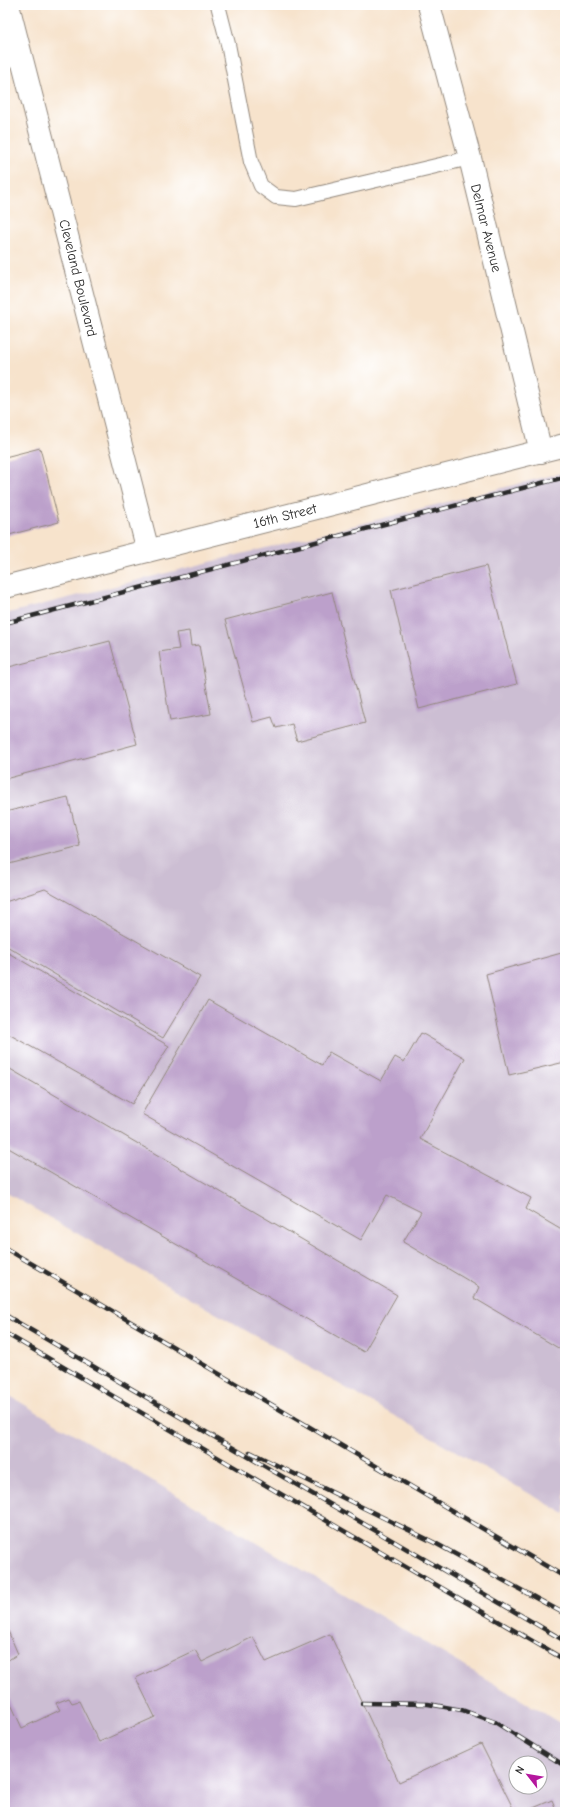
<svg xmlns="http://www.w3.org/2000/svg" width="570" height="1817" viewBox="0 0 570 1817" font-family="'Comic Neue',sans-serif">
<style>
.industrial{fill:#ccbed3;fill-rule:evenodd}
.building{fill:#bca0cb}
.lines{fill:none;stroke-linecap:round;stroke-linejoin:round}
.lane-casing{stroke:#91877c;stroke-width:16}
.street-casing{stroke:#91877c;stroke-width:24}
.lane{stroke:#fff;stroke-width:14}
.street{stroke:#fff;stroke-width:22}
.rail-casing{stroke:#2b2b2b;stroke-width:4.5}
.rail{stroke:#fff;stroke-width:3;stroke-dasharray:9;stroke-linecap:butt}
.labels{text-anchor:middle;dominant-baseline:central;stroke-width:4;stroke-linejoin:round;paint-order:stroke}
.street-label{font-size:14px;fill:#2b2b2b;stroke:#fff}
</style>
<rect width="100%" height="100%" fill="#fff"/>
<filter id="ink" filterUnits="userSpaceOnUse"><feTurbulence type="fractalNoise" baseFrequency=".025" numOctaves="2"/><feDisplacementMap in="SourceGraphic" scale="8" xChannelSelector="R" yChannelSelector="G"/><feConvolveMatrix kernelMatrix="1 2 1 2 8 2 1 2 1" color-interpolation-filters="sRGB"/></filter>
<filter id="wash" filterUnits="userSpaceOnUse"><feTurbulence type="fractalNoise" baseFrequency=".012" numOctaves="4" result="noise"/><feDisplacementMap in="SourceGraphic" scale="16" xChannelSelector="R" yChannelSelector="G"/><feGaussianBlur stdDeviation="0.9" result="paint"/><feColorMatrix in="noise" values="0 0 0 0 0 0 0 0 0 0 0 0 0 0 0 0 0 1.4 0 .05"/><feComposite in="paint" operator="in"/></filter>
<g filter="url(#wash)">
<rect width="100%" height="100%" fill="#f7e3cc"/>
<path class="industrial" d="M565 472V1514L5 1192V614Z
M5 1393 565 1726V1812H5ZM516 1763H540V1787H516Z"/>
<g id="blocks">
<path class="building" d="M40 448 59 522 5 536V457Z
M486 566 517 684 419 709 391 590Z
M332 592 365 723 297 741 292 724 276 728 272 717 253 722 225 620Z
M189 631 191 646 199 645 211 714 170 721 159 652 179 649 176 633Z
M110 641 137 744 5 779V668Z
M68 797 80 846 5 865V812Z
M45 889 200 977 163 1038 5 945V902Z
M5 951 169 1046 132 1104 5 1032Z
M565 952V1062L509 1075 486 974Z
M208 1000 322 1065 329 1052 381 1081 395 1057 404 1062 421 1033 465 1058 420 1139 531 1198 526 1209 565 1232V1352L474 1298 479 1287 403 1242 421 1212 387 1195 361 1240 142 1114Z
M5 1066 397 1295 364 1352 5 1146Z
M8 1631 18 1654 5 1662V1632Z
M330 1634 399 1782 481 1744 515 1812H5V1691L22 1728 60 1710 56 1703 69 1698 72 1703 79 1701 99 1742 155 1717 136 1678 195 1650 202 1662 253 1637 266 1662Z
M552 1800 557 1812H524Z"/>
</g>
</g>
<g filter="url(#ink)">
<use href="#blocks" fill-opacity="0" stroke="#91877c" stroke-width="1"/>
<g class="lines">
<defs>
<path id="lane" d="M218 5 228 44 251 162 261 186 276 197 296 199 470 158
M5 61 21 57"/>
<path id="street" d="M8 5 148 551
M429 5 470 158 541 452
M5 587 565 445"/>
</defs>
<use href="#lane" class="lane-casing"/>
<use href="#street" class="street-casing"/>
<use href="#lane" class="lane"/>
<use href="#street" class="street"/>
<defs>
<path id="rail" d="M5 623 565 477
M5 1248 565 1577
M5 1315 565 1641
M5 1333 565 1660
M250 1452 435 1543 565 1614
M362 1703 428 1704 462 1710 495 1722 565 1766"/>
</defs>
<use href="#rail" class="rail-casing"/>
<use href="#rail" class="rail"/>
</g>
</g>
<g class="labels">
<g class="street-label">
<text transform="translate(486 228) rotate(76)">Delmar Avenue</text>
<text transform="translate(78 278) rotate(76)">Cleveland Boulevard</text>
<text transform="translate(285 516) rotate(-14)">16th Street</text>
</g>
</g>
<rect width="570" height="1817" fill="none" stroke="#fff" stroke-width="20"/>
<g transform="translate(528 1775) rotate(301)"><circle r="19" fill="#ffffff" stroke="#aaaaaa"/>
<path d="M0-3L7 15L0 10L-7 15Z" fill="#b5179e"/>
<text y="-6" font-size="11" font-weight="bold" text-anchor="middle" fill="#2b2b2b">N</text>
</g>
</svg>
